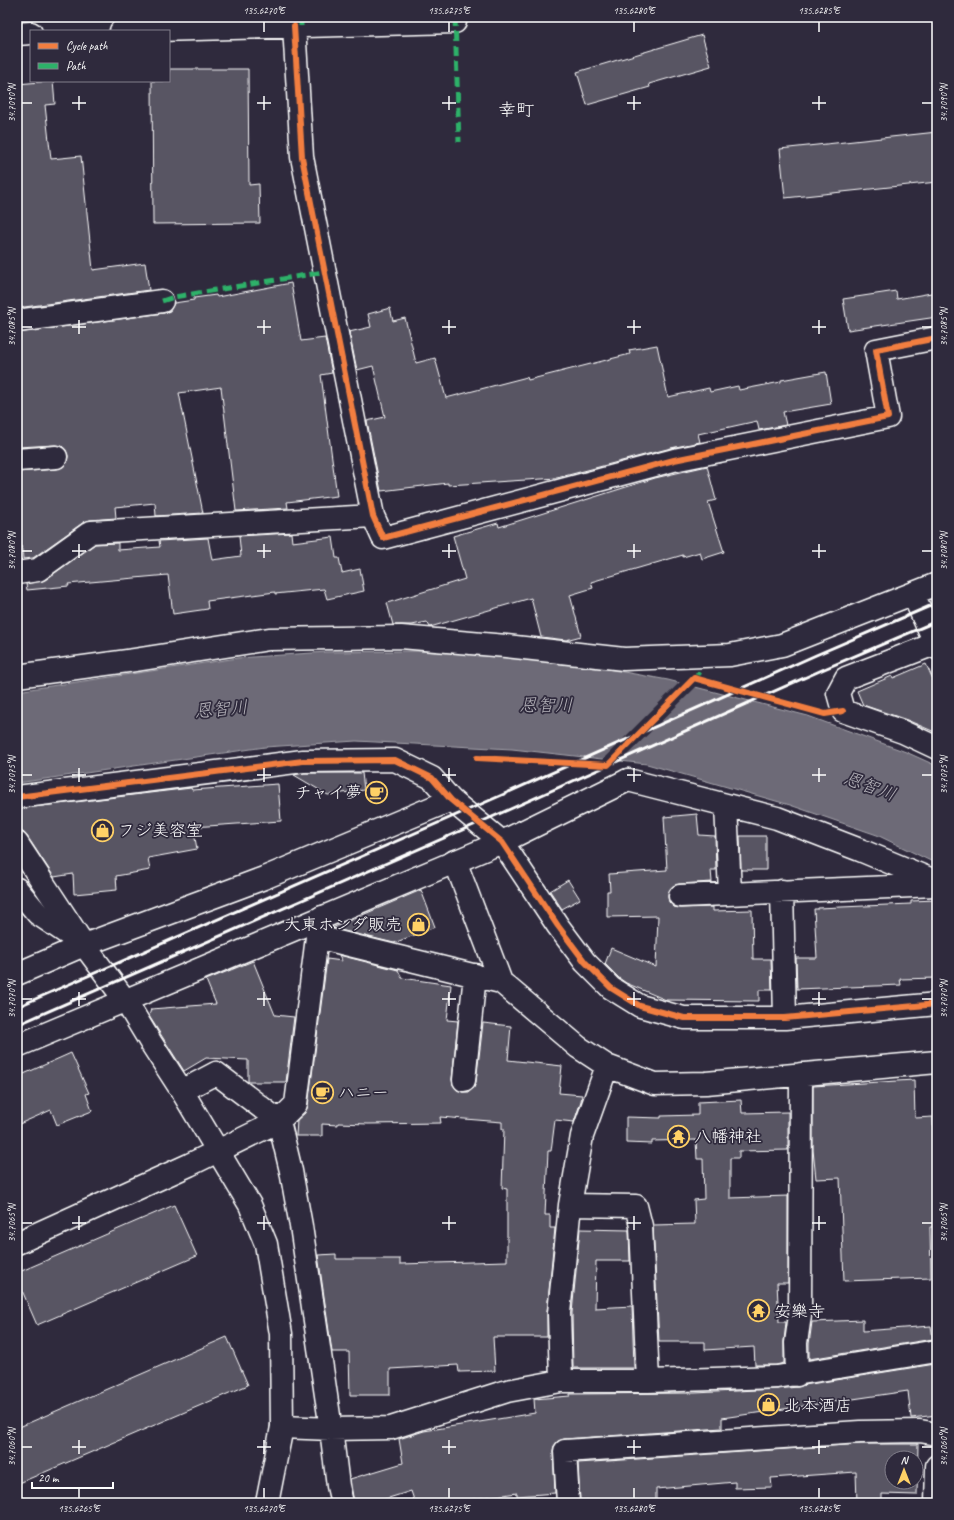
<svg xmlns="http://www.w3.org/2000/svg" width="954" height="1520" viewBox="0 0 954 1520" font-family="Caveat,'Klee One',sans-serif">
<style>
.water{fill:#6d6a77;stroke:#a7a6ad}
.pier{fill:#2f2a3d}
.building{fill:#595564;stroke:#fff;fill-rule:evenodd}
.lines{fill:none;stroke-linecap:round;stroke-linejoin:round}
.minor-casing{stroke:#fff;stroke-width:25}
.tertiary-casing{stroke:#fff;stroke-width:25}
.minor{stroke:#2f2a3d;stroke-width:22}
.tertiary{stroke:#2f2a3d;stroke-width:22}
.rail{stroke:#fff;stroke-width:3}
.quiet{stroke:#2db169;stroke-width:5;stroke-dasharray:10 5;stroke-linecap:butt}
.cycleway-casing{stroke:#2f2a3d;stroke-width:8}
.cycleway{stroke:#f27e40;stroke-width:6}
.ticks{fill:none;stroke:#fff;stroke-width:1.5}
.labels{text-anchor:middle;dominant-baseline:central;stroke-width:3.5;stroke-linejoin:round;paint-order:stroke}
.poi-label{font-size:17px;fill:#fff;stroke:#2f2a3d;text-anchor:start}
.neighbourhood-label{font-size:18px;fill:#fff;stroke:#2f2a3d}
.water-label{font-size:18px;font-style:italic;fill:#b6b4bb;stroke:#2f2a3d}
.neatline{fill:none;stroke:#fff;stroke-width:1.5}
.ticks-label{font-size:10px;text-anchor:middle;fill:#fff}
</style>
<rect width="100%" height="100%" fill="#2f2a3d"/>
<filter id="ink" filterUnits="userSpaceOnUse"><feTurbulence type="fractalNoise" baseFrequency=".025" numOctaves="2"/><feDisplacementMap in="SourceGraphic" scale="8" xChannelSelector="R" yChannelSelector="G"/><feConvolveMatrix kernelMatrix="1 2 1 2 8 2 1 2 1" color-interpolation-filters="sRGB"/></filter>
<g filter="url(#ink)">
<path class="water" d="M415 651 546 658 668 680 808 716 906 752 937 766V864L877 835 790 805 647 764 512 749 356 741 265 747 17 783V691L238 658 327 652Z"/>
<path class="pier" d="M681 681 698 685 620 762 602 760Z"/>
<path class="building" d="M702 35 711 66 649 84 650 87 587 105 577 72Z
M169 69H248L249 185 259 184 260 223 153 224 152 81H169Z
M53 81 55 104 45 105 51 159 81 156 93 270 145 263 149 290 17 308V84Z
M937 132V182L785 198 780 149Z
M291 283 301 341 325 338 332 373 321 375 337 496 287 502 288 508 236 511 221 387 179 393 203 513 156 516 155 503 115 507 116 518 90 520 84 522 33 558 23 559 17 511V472L57 469 63 467 67 463 68 456 66 450 62 446 55 445 17 447V333L164 313 170 311 174 303 194 300V298L216 295 217 297Z
M896 291 897 299 937 292V317L848 330 843 299Z
M390 308 393 321 405 318 416 363 435 358 446 398 527 377 528 380 630 354 629 350 657 345 668 397 709 388 710 392 738 386 739 390 781 382V380L826 372 831 404 783 412 786 425 759 430 757 421 698 434 700 442 671 448 557 478 448 485V483L381 491 367 421 385 417 373 366 357 370 349 332 371 327 368 314Z
M707 466 716 500 708 502 724 552 702 559 700 552 683 557V555L591 582 593 588 570 595 581 636 566 640 541 637 531 598 430 627 427 622 412 625H393L387 603 465 579 453 536 498 523 499 527 655 478Z
M291 533 292 542 333 537 336 558H339L342 573 360 569 364 591 327 599 324 589 275 594V592L207 601 208 609 173 614 168 575 68 584 69 586 27 590 26 584 45 580 95 544 118 543V550L160 547 159 541 208 538 212 560 241 556 239 536Z
M926 664 937 688V733L907 720 863 705 857 691 892 676 893 678Z
M304 773H362L364 790 328 795 294 775Z
M278 784 281 821 193 827 197 849 148 858 150 870 116 876 117 890 74 894 73 874 54 877 27 836 23 832 17 831V809L191 788 192 790Z
M697 814 699 835 715 836 716 870H711L712 882 679 884 673 886 669 891 668 897 669 902 674 907 681 908 713 907V911L752 910 753 959H771L772 990H759V1001L666 1000 626 983 619 978 605 964 611 948 656 967 658 916 607 917V891H610L609 874 667 870 664 817Z
M740 836H766V870H741Z
M568 880 580 899 562 909 550 891Z
M421 890 435 927 394 943 332 928Z
M937 900V978L900 979 901 985 797 989 796 958H817L814 909H818V908L911 904V901Z
M339 955 398 970 402 978 451 985 447 1020 458 1021 452 1079 453 1085 457 1090 462 1092H469L474 1088 476 1082 483 1023 511 1026 508 1060 562 1066 559 1093 582 1095 581 1101 574 1122 555 1120 551 1151H548L545 1215H550V1228H555L547 1312V1337H493L495 1371 459 1372 458 1365 390 1369V1395H350L349 1352H332L318 1255 336 1254V1259H400V1264L507 1261V1189L502 1188 504 1129H502V1122L440 1117 441 1123 368 1124 338 1123V1125L322 1124V1136H296L297 1120 305 1113 308 1106 327 959 342 961Z
M253 961 275 1015 294 1017 286 1082H248V1060L206 1058 184 1071 149 1016 151 1009 216 1004 206 980Z
M71 1053 89 1093 86 1094 92 1111 57 1125 51 1110 17 1125V1077Z
M914 1080 915 1118 933 1117 936 1196H937L936 1227H930L931 1278 844 1281 840 1178 816 1179 813 1150V1086Z
M741 1100 742 1113 788 1112V1150L739 1151V1158H730V1198L788 1196V1283H777L779 1322H786L784 1341V1363L776 1365H755L754 1347 705 1350V1342H659L653 1225 695 1224 694 1200 704 1199 703 1159H697L696 1140 652 1141V1144L626 1143V1117L661 1118V1116L698 1115V1102Z
M174 1205 197 1256 37 1325 17 1279V1273Z
M580 1229 629 1230 630 1261H596L595 1308 632 1306 634 1368H573L572 1313Z
M863 1320V1331L931 1326 933 1339 809 1359V1344L812 1322Z
M227 1337 248 1385 17 1484V1428Z
M935 1364 937 1381V1415L911 1418 908 1391 722 1418V1428L564 1439 558 1441 554 1446 553 1451 555 1493 517 1496V1493L447 1503H415L411 1491 373 1503H354L350 1479 403 1463 399 1439 424 1431 535 1413 534 1399 570 1396V1394L695 1393 777 1389 798 1387 804 1385Z
M861 1444H918L917 1495 882 1494V1503H857L856 1472 771 1478 772 1487 735 1488V1482L656 1489V1503H588V1500L580 1501 578 1463ZM892 1458H916V1482H892Z"/>
<g class="lines">
<defs>
<path id="minor" d="M294 26 302 157 373 516 383 538 674 460 888 417 876 350 937 338
M121 31 455 22
M17 34 31 33
M17 321 162 301
M17 460 56 457
M17 573 38 570 91 532 373 516
M913 594 937 648
M937 643 846 678 838 693 843 711 903 732 937 748
M17 676 135 660 269 639 401 637 506 646 624 659 730 655 782 645 937 584
M628 780 777 818 860 850 937 882
M17 797 303 761 395 760 432 778 451 800 502 842 558 926 585 962 611 988 640 1006 684 1018H785L937 1004
M726 805 730 893
M455 861 501 982 578 1047 607 1066 655 1084 706 1083 937 1062
M17 889 38 914 84 945
M782 891 785 1018
M680 896 936 885
M317 937 501 982
M464 1080 475 975
M182 1091 216 1073 279 1121 291 1171 301 1226 331 1429 338 1486 342 1503
M570 1205 636 1206 641 1226 648 1381
M17 1243 189 1165 279 1121 296 1104 317 937 322 917
M797 1375 796 1343 800 1315 801 1074
M561 1381 559 1313 570 1205 582 1136 607 1066
M282 1427 331 1429 391 1428 507 1391 561 1381H648L777 1377 937 1351
M568 1503 565 1451 860 1432 920 1431 937 1434
M936 1503 937 1466"/>
<path id="tertiary" d="M17 843 84 945 125 1000 151 1043 182 1091 250 1205 266 1244 281 1334 282 1427 267 1503
M17 974 84 945 264 878 451 800
M17 1046 502 842 628 780"/>
</defs>
<use href="#minor" class="minor-casing"/>
<use href="#tertiary" class="tertiary-casing"/>
<use href="#minor" class="minor"/>
<use href="#tertiary" class="tertiary"/>
<path class="rail" d="M17 1007 502 795 816 655 937 603
M17 1025 508 810 822 670 937 621"/>
<path class="quiet" d="M301 17V26
M455 17 459 142
M162 301 174 297 324 272
M693 680 701 671"/>
<defs>
<path id="cycleway" d="M294 26 302 157 373 516 383 538 674 460 888 417 876 350 937 338
M477 758 608 765 694 678 825 714 843 711
M17 797 303 761 395 760 432 778 451 800 502 842 558 926 585 962 611 988 640 1006 684 1018H785L937 1004"/>
</defs>
<use href="#cycleway" class="cycleway-casing"/>
<use href="#cycleway" class="cycleway"/>
</g>
</g>
<path class="ticks" d="M264 22V32M449 22V32M634 22V32M819 22V32M79 96V110M264 96V110M449 96V110M634 96V110M819 96V110M22 103H32M72 103H86M257 103H271M442 103H456M627 103H641M812 103H826M922 103H932M79 320V334M264 320V334M449 320V334M634 320V334M819 320V334M22 327H32M72 327H86M257 327H271M442 327H456M627 327H641M812 327H826M922 327H932M79 544V558M264 544V558M449 544V558M634 544V558M819 544V558M22 551H32M72 551H86M257 551H271M442 551H456M627 551H641M812 551H826M922 551H932M79 768V782M264 768V782M449 768V782M634 768V782M819 768V782M22 775H32M72 775H86M257 775H271M442 775H456M627 775H641M812 775H826M922 775H932M79 992V1006M264 992V1006M449 992V1006M634 992V1006M819 992V1006M22 999H32M72 999H86M257 999H271M442 999H456M627 999H641M812 999H826M922 999H932M79 1216V1230M264 1216V1230M449 1216V1230M634 1216V1230M819 1216V1230M22 1223H32M72 1223H86M257 1223H271M442 1223H456M627 1223H641M812 1223H826M922 1223H932M79 1440V1454M264 1440V1454M449 1440V1454M634 1440V1454M819 1440V1454M22 1447H32M72 1447H86M257 1447H271M442 1447H456M627 1447H641M812 1447H826M922 1447H932M79 1488V1498M264 1488V1498M449 1488V1498M634 1488V1498M819 1488V1498"/>
<defs>
<symbol id="cafe-ring" viewBox="-11 -11 22 22"><circle r="9.5" fill="#2f2a3d" stroke="#ffd166" stroke-width="1.5"/><path d="M-5.5-4.5H6V0H3Q3 3.5 0 3.5H-2.5Q-5.5 3.5-5.5 0ZM3-3.2v2h1.7v-2ZM-6 4.5H4V6H-6Z" fill="#ffd166"/></symbol>
<symbol id="shop-ring" viewBox="-11 -11 22 22"><circle r="9.5" fill="#2f2a3d" stroke="#ffd166" stroke-width="1.5"/><path d="M-5-2.5h2.3a2.7 3.5 0 0 1 5.4 0H5L5.5 6h-11ZM-1.5-2.5h3a1.5 2.3 0 0 0-3 0Z" fill="#ffd166"/></symbol>
<symbol id="temple-ring" viewBox="-11 -11 22 22"><circle r="9.5" fill="#2f2a3d" stroke="#ffd166" stroke-width="1.5"/><path d="M0-6L5-2H3V0L6.5 2.5H4V6H1.5V3h-3V6H-4V2.5H-6.5L-3 0V-2H-5Z" fill="#ffd166"/></symbol>
</defs>
<g fill-rule="evenodd">
<use href="#cafe-ring" x="364" y="780" width="25" height="25"/>
<use href="#shop-ring" x="90" y="818" width="25" height="25"/>
<use href="#shop-ring" x="406" y="912" width="25" height="25"/>
<use href="#cafe-ring" x="310" y="1080" width="25" height="25"/>
<use href="#temple-ring" x="666" y="1124" width="25" height="25"/>
<use href="#temple-ring" x="746" y="1298" width="25" height="25"/>
<use href="#shop-ring" x="756" y="1392" width="25" height="25"/>
</g>
<g class="labels">
<g class="poi-label">
<text x="362" y="792" text-anchor="end">チャイ夢</text>
<text x="118" y="830">フジ美容室</text>
<text x="402" y="924" text-anchor="end">大東ホンダ販売</text>
<text x="338" y="1092">ハニー</text>
<text x="694" y="1136">八幡神社</text>
<text x="774" y="1311">安樂寺</text>
<text x="784" y="1405">北本酒店</text>
</g>
<g class="neighbourhood-label">
<text x="516" y="110">幸町</text>
</g>
<g class="water-label">
<text x="546" y="705">恩智川</text>
<text transform="translate(221 709) rotate(-5)">恩智川</text>
<text transform="translate(870 786) rotate(20)">恩智川</text>
</g>
</g>
<rect width="954" height="1520" fill="none" stroke="#2f2a3d" stroke-width="44"/>
<rect x="30" y="30" width="140" height="52" fill="#2f2a3d" stroke="#827f8b"/>
<rect x="38" y="43" width="20" height="6" fill="#f27e40" stroke="#827f8b"/>
<text x="66" y="50" font-size="12" fill="#ffffff">Cycle path</text>
<rect x="38" y="63" width="20" height="6" fill="#2db169" stroke="#827f8b"/>
<text x="66" y="70" font-size="12" fill="#ffffff">Path</text>
<g transform="translate(904 1470)"><circle r="19" fill="#2f2a3d" stroke="#827f8b"/>
<path d="M0-3L7 15L0 10L-7 15Z" fill="#ffd166"/>
<text y="-6" font-size="11" font-weight="bold" text-anchor="middle" fill="#ffffff">N</text>
</g>
<path d="M32 1482v6h81v-6" fill="none" stroke="#ffffff" stroke-width="2"/>
<text x="38" y="1482" font-size="12" fill="#ffffff" stroke="#2f2a3d" stroke-width="3" paint-order="stroke">20 m</text>
<rect x="22" y="22" width="910" height="1476" class="neatline"/>
<g class="ticks-label">
<text x="264" y="14">135.6270°E</text>
<text x="449" y="14">135.6275°E</text>
<text x="634" y="14">135.6280°E</text>
<text x="819" y="14">135.6285°E</text>
<text transform="translate(11 103) rotate(-90)" y="4">34.7090°N</text>
<text transform="translate(943 103) rotate(-90)" y="4">34.7090°N</text>
<text transform="translate(11 327) rotate(-90)" y="4">34.7085°N</text>
<text transform="translate(943 327) rotate(-90)" y="4">34.7085°N</text>
<text transform="translate(11 551) rotate(-90)" y="4">34.7080°N</text>
<text transform="translate(943 551) rotate(-90)" y="4">34.7080°N</text>
<text transform="translate(11 775) rotate(-90)" y="4">34.7075°N</text>
<text transform="translate(943 775) rotate(-90)" y="4">34.7075°N</text>
<text transform="translate(11 999) rotate(-90)" y="4">34.7070°N</text>
<text transform="translate(943 999) rotate(-90)" y="4">34.7070°N</text>
<text transform="translate(11 1223) rotate(-90)" y="4">34.7065°N</text>
<text transform="translate(943 1223) rotate(-90)" y="4">34.7065°N</text>
<text transform="translate(11 1447) rotate(-90)" y="4">34.7060°N</text>
<text transform="translate(943 1447) rotate(-90)" y="4">34.7060°N</text>
<text x="79" y="1512">135.6265°E</text>
<text x="264" y="1512">135.6270°E</text>
<text x="449" y="1512">135.6275°E</text>
<text x="634" y="1512">135.6280°E</text>
<text x="819" y="1512">135.6285°E</text>
</g>
</svg>
